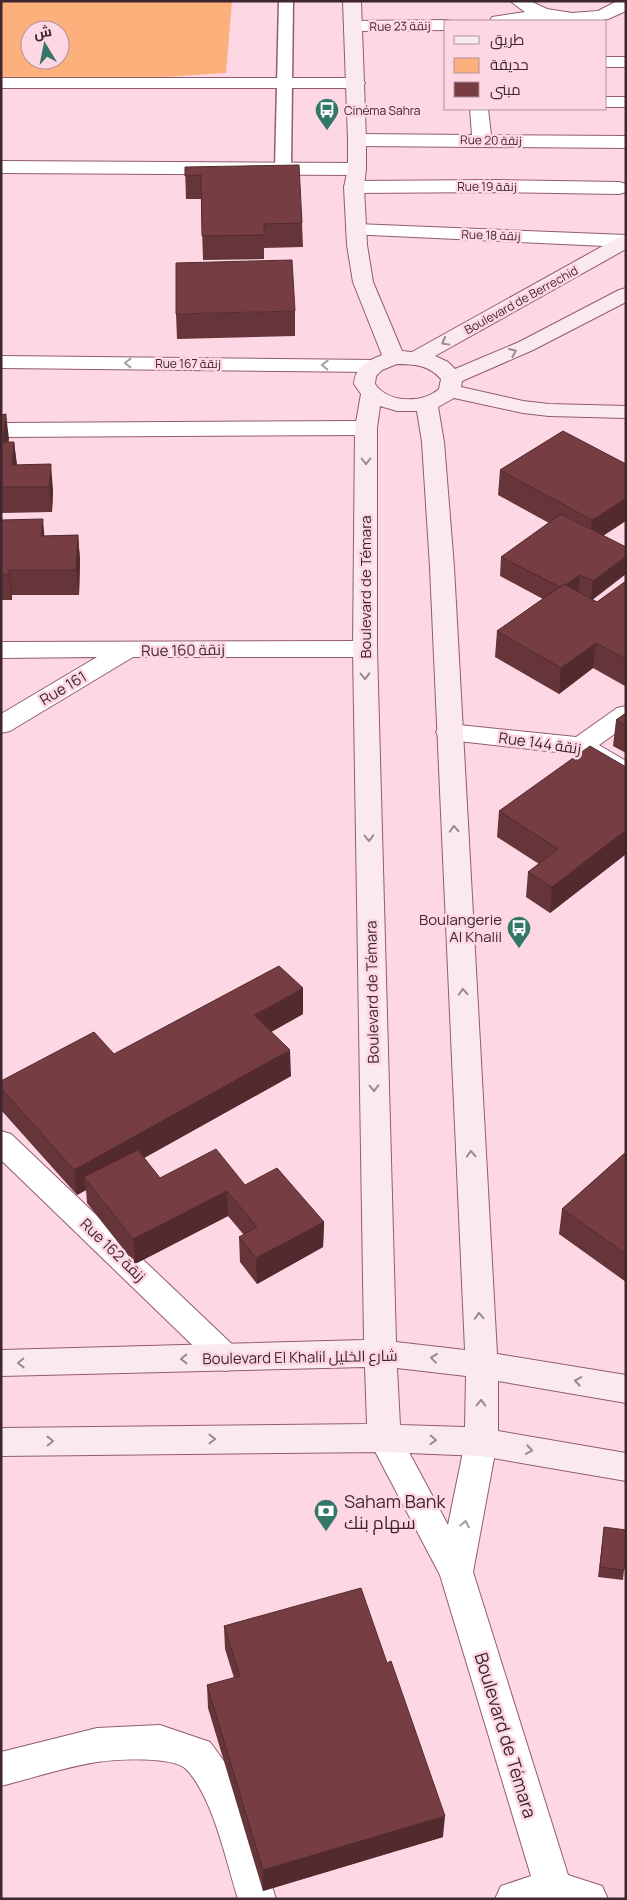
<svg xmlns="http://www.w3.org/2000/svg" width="627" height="1900" viewBox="0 0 627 1900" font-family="Manrope,Cairo,sans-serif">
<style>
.green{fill:#fcb17d;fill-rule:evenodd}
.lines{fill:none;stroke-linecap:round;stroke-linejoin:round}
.lane-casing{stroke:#935b70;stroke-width:3}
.street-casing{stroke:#935b70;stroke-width:2}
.secondary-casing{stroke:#935b70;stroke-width:2}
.lane{fill:#fff;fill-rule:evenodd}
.street{fill:#fff;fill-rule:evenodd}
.secondary{fill:#faeaf0;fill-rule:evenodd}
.wall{fill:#653539}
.shaded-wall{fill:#532b2e}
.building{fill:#763e42;stroke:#532b2e}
.oneway{stroke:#9c8890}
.oneway2{stroke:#a89da1}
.labels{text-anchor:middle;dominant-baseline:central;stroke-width:5;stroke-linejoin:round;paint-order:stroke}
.far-street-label{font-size:12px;fill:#3e262f;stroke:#fed7e4}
.far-poi-label{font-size:12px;fill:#3e262f;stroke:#fed7e4;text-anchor:start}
.street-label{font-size:15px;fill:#3e262f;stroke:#fed7e4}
.poi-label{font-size:15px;fill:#3e262f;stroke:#fed7e4;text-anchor:end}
.near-poi-label{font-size:18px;fill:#3e262f;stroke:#fed7e4;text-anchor:start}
.near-street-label{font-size:18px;fill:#3e262f;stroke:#fed7e4}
</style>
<rect width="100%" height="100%" fill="#fed7e4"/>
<path class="green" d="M1 1H232L226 73 1 88ZM30 30H60V60H30Z"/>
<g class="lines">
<defs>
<path id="lane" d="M279 1H293L291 169 288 172H278L275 169Z"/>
<path id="street" d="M510 1H530L547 9 572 13 598 11 617 1H626V11L608 19 597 21H490L492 17 525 12Z
M446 20 452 21H446V30L355 31 349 30 346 26 349 22 355 21Z
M606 57H626V67H606Z
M1 78H356L362 79 365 83 362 87 356 88H1Z
M606 97H626V107H606Z
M470 109H488L491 135 626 136V148L357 146 350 144 348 140 350 136 357 134 472 135Z
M1 161 357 163 364 165 366 169 364 173 357 175 1 173Z
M499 180 619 182 626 184V192L619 194 499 192 354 193 347 191 344 187 347 183 354 181Z
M356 224 626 235V247L349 234 346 230 349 226Z
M1 356 374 360 381 362 385 366 381 370 374 372 1 368Z
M366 421 374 423 377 428 374 433 366 435 1 437V423Z
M365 641 374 644 377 649 374 654 365 657H133L10 731 1 733V714L97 657 1 658V642Z
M626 706V726L599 745 626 761V780L617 778 575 754 449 740 440 738 436 732 440 726 449 724 576 737 617 708Z
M1 1131 11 1134 237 1349 242 1358 237 1367 226 1371 215 1367 1 1160Z
M384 1424 396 1428 448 1525 465 1442 469 1432 481 1428 493 1432 497 1442 473 1572 568 1875 602 1886 608 1899H495L501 1886 531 1876 440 1575 368 1438 372 1428Z
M160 1725 210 1742 226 1764 251 1820 276 1899H238C226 1861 213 1797 186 1769 173 1756 116 1759 97 1762 65 1767 33 1778 1 1786V1752L97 1728Z"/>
<path id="secondary" d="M343 1H361L366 140V169L364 187 367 245 373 282 402 351 412 352 619 237 626 235V249L435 356 448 362 455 369 519 342 619 290 626 288V302L533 350 462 381 461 387 523 401 549 404 626 406V418L549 416 523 413 454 398 438 407 444 442 454 567 497 1354 626 1375V1403L498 1381V1431L626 1453V1481L481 1456 384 1452 1 1456V1428L367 1424 365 1367 1 1376V1350L364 1340 353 649 355 428 361 394 354 384C355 367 367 361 382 355L353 282 347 245 344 187 348 169V140ZM397 364C414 364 429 365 441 379L439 389C422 404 388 403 375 384L376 376 382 370ZM380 406 397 411H417L422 442 430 567 465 1350 396 1342 377 649V428ZM397 1368 466 1376 465 1427 400 1425Z"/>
</defs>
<use href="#lane" class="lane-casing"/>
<use href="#street" class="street-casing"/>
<use href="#secondary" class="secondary-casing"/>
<use href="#lane" class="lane"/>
<use href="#street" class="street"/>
<use href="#secondary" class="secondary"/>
</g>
<path class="wall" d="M185 167 302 223 303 247 264 248V259L203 260 201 199H186Z
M295 311V336L177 339 176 314Z
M6 414 8 442H14L17 465 53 490 52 512 1 513V415Z
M563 431 604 536 592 599 597 602 626 581V685L625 686 593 668 559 694 495 657 497 631 543 599 500 576 501 557 549 523 498 495 500 470Z
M1 520 44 536 78 535 80 560 79 595H12V600H1Z
M626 713V753L613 746 616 720Z
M626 767V854L550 913 526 897 528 872 539 864 497 837 499 811Z
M303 1014 271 1032 291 1076 144 1158 160 1178 245 1185 324 1222 323 1247 257 1284 240 1262 239 1237 244 1235 228 1216 135 1264 87 1203 86 1190 77 1195 1 1110V1081L114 1054Z
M626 1152V1282L559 1234 562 1209Z
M604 1527 624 1570 623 1580 598 1577Z
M224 1626 443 1837 263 1891 208 1708 207 1685 234 1678 225 1649Z"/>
<path class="shaded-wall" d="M6 414 9 439 5 467 3 442Z
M14 442 17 467 12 465Z
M51 464 53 490 52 512 49 487Z
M626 498V521L589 545 592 520Z
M43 519 45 544 41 536Z
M78 535 80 560 79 595 76 570Z
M626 556V574L591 601 593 581Z
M9 570 12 595V600L9 574Z
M580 575 578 594 561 588Z
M596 643 593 668 559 694 561 668Z
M626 830V854L550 913 552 887Z
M303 988V1014L255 1041 254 1015Z
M290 1050 291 1076 92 1187 84 1177 86 1190 77 1195 74 1170Z
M227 1191 228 1216 135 1264 133 1239Z
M324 1222 323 1247 257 1284 256 1258Z
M445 1816 443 1837 263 1891V1870Z"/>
<path class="building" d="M299 165 302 223 264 224V235L202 236 201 175 185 176V167Z
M292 260 295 311 176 314V263Z
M6 414 3 442H14L12 465 51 464 49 487H1V415Z
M563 431 626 464V498L592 520 500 470Z
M561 514 626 547V556L593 581 580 575 565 585 564 584 560 587 501 557Z
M43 519 41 536 78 535 76 570H9V574L1 575V520Z
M626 581V659L596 643 561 668 497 631 564 584 597 602Z
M626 713V726L616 720Z
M590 746 626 767V830L552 887 528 872 558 849 499 811Z
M279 966 303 988 254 1015 290 1050 74 1170 1 1088V1081L94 1032 114 1054Z
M216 1149 245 1185 277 1168 324 1222 256 1258 239 1237 257 1227 227 1191 133 1239 84 1177 138 1150 160 1178Z
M626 1152V1254L562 1209Z
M604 1527 626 1530V1555L624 1570 600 1567Z
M361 1588 387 1663 391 1661 445 1816 263 1870 207 1685 240 1676 224 1626Z"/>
<defs><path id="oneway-chevron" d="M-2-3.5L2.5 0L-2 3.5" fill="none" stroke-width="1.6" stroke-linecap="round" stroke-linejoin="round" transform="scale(1.25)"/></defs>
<g class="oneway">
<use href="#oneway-chevron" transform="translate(445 342) rotate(151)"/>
<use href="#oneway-chevron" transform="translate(513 352) rotate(-23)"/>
<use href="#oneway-chevron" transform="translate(366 461) rotate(90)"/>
<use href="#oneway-chevron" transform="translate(365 676) rotate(89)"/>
<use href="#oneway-chevron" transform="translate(454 829) rotate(-93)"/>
<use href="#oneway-chevron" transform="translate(369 838) rotate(89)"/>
<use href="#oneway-chevron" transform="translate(463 992) rotate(-93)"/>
<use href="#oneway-chevron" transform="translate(374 1088) rotate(89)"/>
<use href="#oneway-chevron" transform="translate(471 1154) rotate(-93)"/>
<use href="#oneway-chevron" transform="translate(479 1316) rotate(-93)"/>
<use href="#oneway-chevron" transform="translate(434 1358) rotate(-173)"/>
<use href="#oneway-chevron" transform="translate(184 1359) rotate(179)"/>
<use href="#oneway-chevron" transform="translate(21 1363) rotate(179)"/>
<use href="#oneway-chevron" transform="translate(578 1381) rotate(-171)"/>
<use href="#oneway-chevron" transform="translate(481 1403) rotate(-89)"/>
<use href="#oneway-chevron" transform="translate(212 1439)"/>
<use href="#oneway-chevron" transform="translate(433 1440) rotate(3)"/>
<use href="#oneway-chevron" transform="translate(50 1441) rotate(-1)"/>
<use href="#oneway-chevron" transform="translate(529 1450) rotate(10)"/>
</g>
<g class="oneway2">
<use href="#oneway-chevron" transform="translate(128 363) rotate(-180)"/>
<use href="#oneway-chevron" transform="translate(325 365) rotate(-179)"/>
<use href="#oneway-chevron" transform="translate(465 1524) rotate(-79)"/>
</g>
<defs>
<symbol id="bus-pin" viewBox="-11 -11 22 30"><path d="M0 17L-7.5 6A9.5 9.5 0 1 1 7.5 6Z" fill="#347667" stroke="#fed7e4"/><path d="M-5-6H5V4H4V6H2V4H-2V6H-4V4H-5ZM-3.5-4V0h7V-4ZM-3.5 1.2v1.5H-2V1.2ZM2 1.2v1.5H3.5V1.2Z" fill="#fff"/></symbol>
<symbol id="bank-pin" viewBox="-11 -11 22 30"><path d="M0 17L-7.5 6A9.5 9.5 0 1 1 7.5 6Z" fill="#347667" stroke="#fed7e4"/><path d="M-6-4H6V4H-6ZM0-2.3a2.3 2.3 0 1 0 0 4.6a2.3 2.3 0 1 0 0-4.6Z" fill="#fff"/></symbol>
</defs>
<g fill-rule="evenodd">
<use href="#bus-pin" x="313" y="96" width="28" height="38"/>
<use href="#bus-pin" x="505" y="914" width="28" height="38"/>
<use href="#bank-pin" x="312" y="1497" width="28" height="38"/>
</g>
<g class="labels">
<g class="far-street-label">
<text transform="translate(400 26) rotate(-1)">Rue 23 زنقة</text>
<text transform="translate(491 140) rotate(1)">Rue 20 زنقة</text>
<text x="487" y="186">Rue 19 زنقة</text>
<text transform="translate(491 235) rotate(2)">Rue 18 زنقة</text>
<text transform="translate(521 300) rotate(-29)">Boulevard de Berrechid</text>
<text x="188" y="363">Rue 167 زنقة</text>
</g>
<g class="far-poi-label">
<text x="344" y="110">Cinéma Sahra</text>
</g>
<g class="street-label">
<text transform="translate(365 587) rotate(-90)">Boulevard de Témara</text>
<text transform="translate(183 650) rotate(-1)">Rue 160 زنقة</text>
<text transform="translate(63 688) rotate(-31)">Rue 161</text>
<text transform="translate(540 743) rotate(8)">Rue 144 زنقة</text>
<text transform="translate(372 992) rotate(-91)">Boulevard de Témara</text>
<text transform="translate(113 1250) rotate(44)">Rue 162 زنقة</text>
<text transform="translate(300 1357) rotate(-1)">Boulevard El Khalil شارع الخليل</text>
</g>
<g class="poi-label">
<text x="502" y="919">Boulangerie<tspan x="502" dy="17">Al Khalil</tspan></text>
</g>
<g class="near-poi-label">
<text x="344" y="1501">Saham Bank<tspan x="344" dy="21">سهام بنك</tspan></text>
</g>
<g class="near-street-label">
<text transform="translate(506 1735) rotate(73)">Boulevard de Témara</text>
</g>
</g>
<rect width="627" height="1900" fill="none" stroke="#3e262f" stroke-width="5"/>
<rect x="444" y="20" width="162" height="90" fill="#fed7e4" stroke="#b1909c"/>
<rect x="454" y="36" width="25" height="8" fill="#faeaf0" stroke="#b1909c"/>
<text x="490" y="45" font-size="15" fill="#3e262f">طريق</text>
<rect x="454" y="58" width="25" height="15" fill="#fcb17d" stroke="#b1909c"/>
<text x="490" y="70" font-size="15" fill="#3e262f">حديقة</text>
<rect x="454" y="82" width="25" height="15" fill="#763e42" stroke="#b1909c"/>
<text x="490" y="95" font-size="15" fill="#3e262f">مبنى</text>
<g transform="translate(45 45) rotate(350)"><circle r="24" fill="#fed7e4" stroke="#b1909c"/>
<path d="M0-4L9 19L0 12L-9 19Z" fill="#347667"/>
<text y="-8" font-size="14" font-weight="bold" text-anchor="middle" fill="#3e262f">ش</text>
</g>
</svg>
